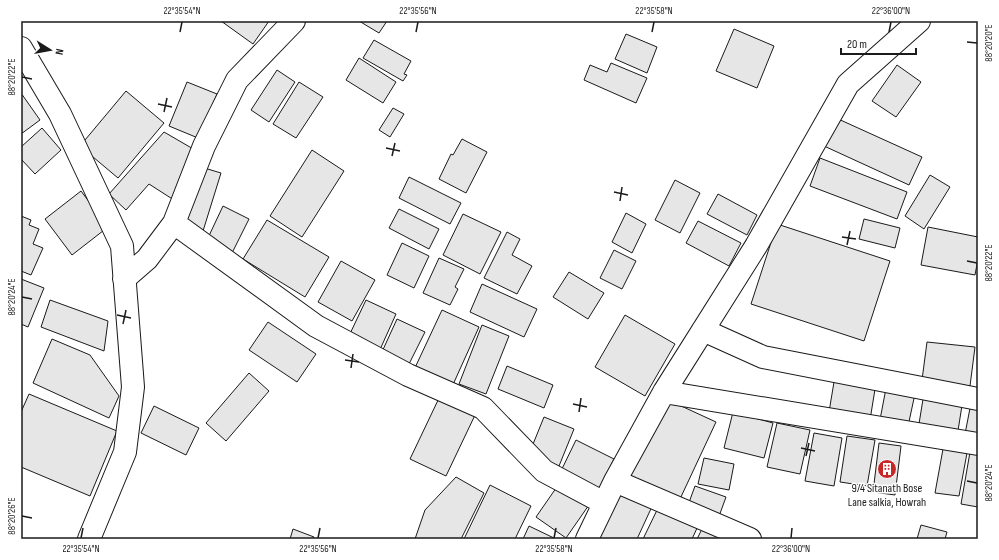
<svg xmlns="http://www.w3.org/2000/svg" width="999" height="560" viewBox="0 0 999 560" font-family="'Sofia Sans Condensed',sans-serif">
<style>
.building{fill:#e6e6e6;stroke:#1a1a1a}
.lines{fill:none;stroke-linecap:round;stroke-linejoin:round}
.minor-casing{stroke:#1a1a1a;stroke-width:24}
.minor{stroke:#fff;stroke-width:22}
.ticks{fill:none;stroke:#1a1a1a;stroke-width:1.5}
.labels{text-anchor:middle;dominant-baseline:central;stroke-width:3;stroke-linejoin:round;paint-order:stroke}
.poi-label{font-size:12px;fill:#1a1a1a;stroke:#fff}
.neatline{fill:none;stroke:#1a1a1a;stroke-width:1.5}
.ticks-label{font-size:10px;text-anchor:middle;fill:#1a1a1a}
</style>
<rect width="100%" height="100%" fill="#fff"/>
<path class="building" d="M221 21H269L253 44Z
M359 21H387L379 33Z
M734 29 774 46 757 88 716 71Z
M626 34 657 47 647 73 615 59Z
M374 40 411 61 404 74 407 75 403 81 363 58Z
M359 58 396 82 383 103 346 80Z
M611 63 647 78 636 103 584 80 590 65 607 72Z
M897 65 921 82 896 117 872 101Z
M277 70 295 82 269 122 251 110Z
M187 82 217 94 198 138 169 126Z
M299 82 323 97 296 138 273 124Z
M126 91 164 123 118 178 80 146Z
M21 93 40 120 21 134Z
M393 108 404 114 390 137 379 130Z
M836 118 922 157 909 185 824 146Z
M42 128 61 150 35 174 21 159V147Z
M164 132 195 150 177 202 149 184 126 210 109 194Z
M462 139 487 152 466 193 439 179 451 154 453 155Z
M312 150 344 171 302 237 270 216Z
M820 158 907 192 897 219 810 186Z
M201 167 221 173 203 231 183 225Z
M930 175 950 187 924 229 905 216Z
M409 177 461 203 450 224 399 198Z
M675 180 700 193 680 233 655 220Z
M81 191 108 227 72 255 45 219Z
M718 194 757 215 747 235 707 214Z
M223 206 249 219 232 253 207 240Z
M399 209 439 229 429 249 389 228Z
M626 213 646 224 632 253 612 242Z
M463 214 501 232 480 274 443 255Z
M21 216 31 220 29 225 39 229 33 244 43 248 31 275 21 271Z
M864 219 900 228 895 248 859 239Z
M267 220 329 257 305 297 243 259Z
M698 221 741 243 729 266 686 243Z
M777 224 890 261 864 341 751 304Z
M928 227 978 237V259L975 275 921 265Z
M507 232 520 239 512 255 532 266 517 294 484 278Z
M402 243 429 256 414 288 387 275Z
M614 250 636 261 622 289 600 278Z
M439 258 464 269 455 287 458 289 450 305 423 293Z
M341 261 375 280 352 321 318 302Z
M569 272 604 293 588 319 553 297Z
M21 279 44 288 28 327 21 324Z
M482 284 537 309 524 337 470 312Z
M50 300 108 321 104 351 41 327Z
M366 300 396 314 378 354 347 340Z
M442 310 479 327 451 389 413 372Z
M625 315 675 344 645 396 595 367Z
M397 319 425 332 408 366 381 354Z
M268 322 316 354 297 382 249 350Z
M482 325 509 336 486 394 459 384Z
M52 339 90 355 119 396 109 418 33 383Z
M927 342 975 347 970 386 922 380Z
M507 366 553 385 544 408 498 389Z
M249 373 269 391 226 441 206 423Z
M835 376 876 383 870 420 829 412Z
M887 383 916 389 907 431 879 425Z
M924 393 963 399 957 437 918 430Z
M29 394 117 431 90 496 21 467V412Z
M440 396 476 413 446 476 410 459Z
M666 399 716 422 680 499 630 476Z
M971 403 978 405V437L965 434Z
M154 406 199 428 186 455 141 433Z
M733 412 773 423 764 458 724 448Z
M544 417 574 429 559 466 529 454Z
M777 423 810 430 800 474 767 467Z
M814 433 842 438 834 486 805 481Z
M847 436 875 440 867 486 840 482Z
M576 440 614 459 597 494 559 475Z
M879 443 901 446 895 495 873 492Z
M943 449 967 453 959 496 935 493Z
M970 452 978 454V507L961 504Z
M704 458 734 464 729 490 698 484Z
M456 477 484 493 461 539H415L425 510Z
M561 481 591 502 566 538 536 517Z
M490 485 531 506 515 539H464Z
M621 485 655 500 637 539H596Z
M695 486 726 497 718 519 687 508Z
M659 506 698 526 692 539H643Z
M704 525 724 534 721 539H697Z
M921 525 947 532 945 539H917Z
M529 526 556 539H523Z
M293 529 314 537 313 539H290Z"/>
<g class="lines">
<defs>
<path id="minor" d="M21 48 60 114 122 246 133 387 125 452 89 539
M174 223 316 326 408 375 483 408 544 471 604 503
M124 279 147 259 174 223 204 146 237 80 294 21
M703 330 763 357 978 399
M664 392 978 444
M615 481 750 539
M587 539 615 481 664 392 756 246 848 84 919 21"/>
</defs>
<use href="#minor" class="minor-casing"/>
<use href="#minor" class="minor"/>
</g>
<path class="ticks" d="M180 32 182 22M416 32 418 22M652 32 654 22M889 32 891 22M967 42 977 43M22 77 32 79M158 104 172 107M164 112 167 98M386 148 400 151M392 156 395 143M614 192 628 195M620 201 622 187M842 237 856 239M847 245 850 231M967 261 977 263M22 297 32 299M117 315 131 318M123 324 126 310M345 360 359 362M351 368 353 354M573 404 587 407M579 412 581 398M801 448 815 451M806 456 809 443M967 481 977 483M22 516 32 518M81 538 83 528M318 538 320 528M554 538 556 528M791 538 792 528"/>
<defs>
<symbol id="building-disc" viewBox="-11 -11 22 22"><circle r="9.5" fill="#c62828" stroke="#fff"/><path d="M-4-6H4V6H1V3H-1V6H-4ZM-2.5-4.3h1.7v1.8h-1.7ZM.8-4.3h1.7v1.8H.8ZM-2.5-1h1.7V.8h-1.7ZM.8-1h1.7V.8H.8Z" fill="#fff"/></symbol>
</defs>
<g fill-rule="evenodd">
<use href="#building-disc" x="876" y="458" width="22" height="22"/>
</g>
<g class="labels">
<g class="poi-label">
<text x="887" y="488">9/4 Sitanath Bose<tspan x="887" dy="14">Lane salkia, Howrah</tspan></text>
</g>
</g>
<rect width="999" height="560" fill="none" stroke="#ffffff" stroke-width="44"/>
<g transform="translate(50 50) rotate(101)" stroke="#ffffff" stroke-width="3" paint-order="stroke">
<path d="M0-3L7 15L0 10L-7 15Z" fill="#1a1a1a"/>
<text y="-6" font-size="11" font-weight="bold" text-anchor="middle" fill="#1a1a1a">N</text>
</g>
<path d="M841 48v6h75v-6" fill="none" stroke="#1a1a1a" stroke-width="2"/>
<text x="847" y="48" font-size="12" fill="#1a1a1a" stroke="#ffffff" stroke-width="3" paint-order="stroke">20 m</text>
<rect x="22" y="22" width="955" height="516" class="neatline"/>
<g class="ticks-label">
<text x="182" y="14">22°35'54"N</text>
<text x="418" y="14">22°35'56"N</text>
<text x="654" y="14">22°35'58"N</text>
<text x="891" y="14">22°36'00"N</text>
<text transform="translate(988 43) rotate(-90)" y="4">88°20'20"E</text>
<text transform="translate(11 77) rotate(-90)" y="4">88°20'22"E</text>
<text transform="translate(988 263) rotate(-90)" y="4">88°20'22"E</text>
<text transform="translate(11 297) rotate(-90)" y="4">88°20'24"E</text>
<text transform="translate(988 483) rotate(-90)" y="4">88°20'24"E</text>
<text transform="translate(11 516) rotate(-90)" y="4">88°20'26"E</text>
<text x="81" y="552">22°35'54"N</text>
<text x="318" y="552">22°35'56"N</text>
<text x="554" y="552">22°35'58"N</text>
<text x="791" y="552">22°36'00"N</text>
</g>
</svg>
